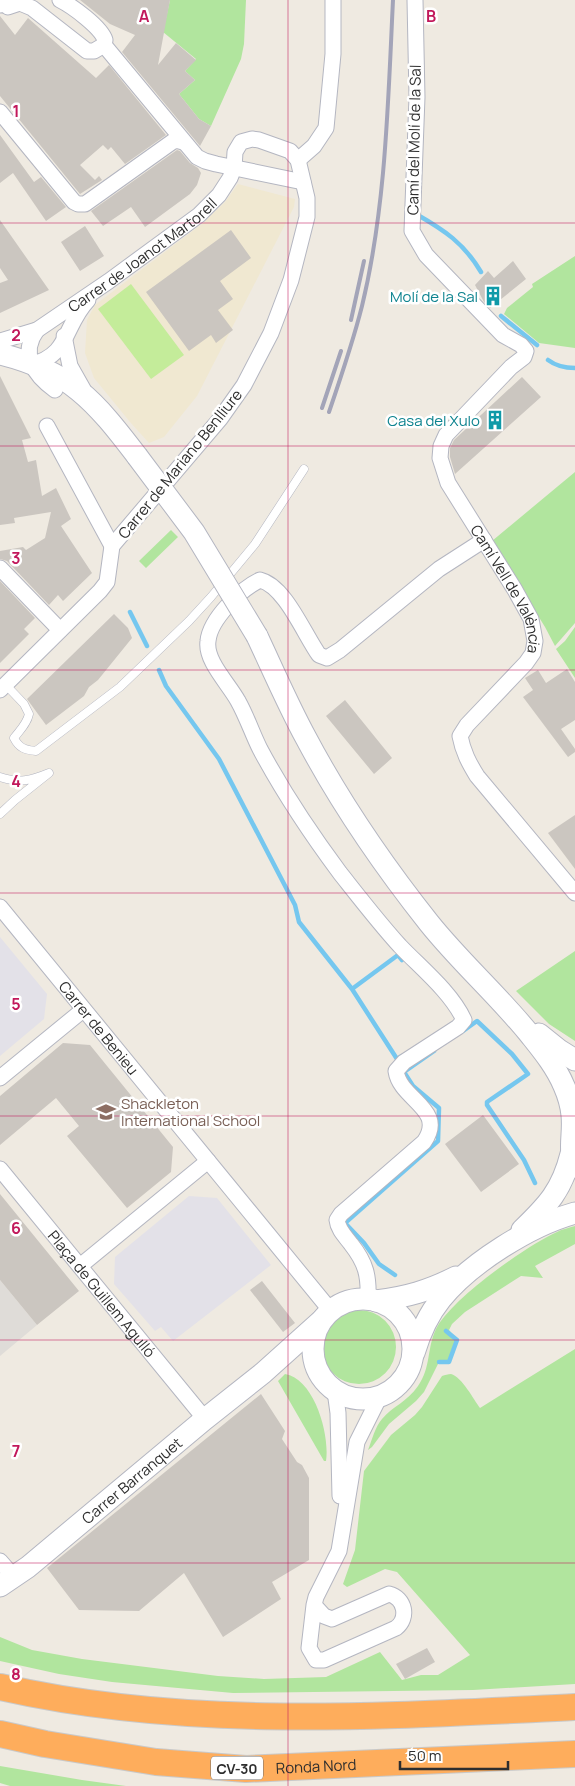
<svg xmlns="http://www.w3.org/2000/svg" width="575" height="1786" viewBox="0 0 575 1786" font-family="Manrope,sans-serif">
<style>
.industrial{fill:#e3e1e8}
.education{fill:#f0e8d1}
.green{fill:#b1e59e}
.pitch{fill:#c4ec9a}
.plaza{fill:#dfdcd8}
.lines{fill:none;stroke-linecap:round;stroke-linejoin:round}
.stream{stroke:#75c7ef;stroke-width:4.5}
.building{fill:#cbc6c0}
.lane-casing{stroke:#b4b6c1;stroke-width:9}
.street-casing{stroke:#b4b6c1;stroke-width:17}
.secondary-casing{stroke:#b4b6c1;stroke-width:23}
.highway-casing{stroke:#c9c9c9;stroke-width:28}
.lane{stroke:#fff;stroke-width:8}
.street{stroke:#fff;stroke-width:15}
.secondary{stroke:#fff;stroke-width:21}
.highway{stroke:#fead5c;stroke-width:26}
.rail{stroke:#a3a4b8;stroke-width:4}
.secondary-bridge-casing{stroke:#b4b6c1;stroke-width:23;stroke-linecap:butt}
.secondary-bridge{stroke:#fff;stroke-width:21}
.grid{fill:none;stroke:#c2185b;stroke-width:1;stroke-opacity:0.55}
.labels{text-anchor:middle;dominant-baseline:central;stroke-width:5;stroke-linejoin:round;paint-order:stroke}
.shield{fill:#fff;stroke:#6d6d6d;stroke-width:1}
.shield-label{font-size:14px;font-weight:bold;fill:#2e2e2e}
.street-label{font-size:15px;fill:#2e2e2e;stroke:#fff}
.culture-label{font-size:15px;fill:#0d838f;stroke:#fff;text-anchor:end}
.education-label{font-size:15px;fill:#785e54;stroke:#fff;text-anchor:start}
.grid-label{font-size:16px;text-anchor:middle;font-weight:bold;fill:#c2185b;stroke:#fff;stroke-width:5;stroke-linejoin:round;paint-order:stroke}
</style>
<rect width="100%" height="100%" fill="#efeae1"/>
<path class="industrial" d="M0 937 47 994 44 1019 0 1056Z
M189 1196 217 1198 271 1265 173 1341 161 1327 155 1331 114 1284 115 1257Z"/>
<path class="education" d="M238 184 295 199 294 207 197 396 164 437 149 443 130 422 94 378 85 353 87 320 95 305 203 223 225 202Z"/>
<path class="green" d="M170 0H246L244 44 241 59 211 126 199 119 179 94 195 80 185 71 196 59 163 32Z
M575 256V348L539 343 504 314 507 308 533 287 532 284Z
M575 472V623L555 646 545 627 492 541Z
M171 530 178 537 146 568 139 561Z
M575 627V678L556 649 565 641Z
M575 951V1041L549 1024 516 991Z
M575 1226V1244L535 1266 543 1278 521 1276 465 1312 452 1324 449 1330 457 1340 449 1362H439L424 1392 416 1401 389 1424 372 1447 368 1450C372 1440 375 1427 382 1419 393 1406 407 1402 418 1386 431 1368 427 1347 436 1329 451 1299 526 1246 557 1232 562 1229 569 1228 575 1226Z
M322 1347a37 37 0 1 1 74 0a37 37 0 1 1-74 0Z
M575 1349V1684L473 1690 233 1693 112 1682 59 1674 0 1661V1637L32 1650 82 1659 218 1676 264 1679 326 1677 380 1652 402 1680 421 1675H438L470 1655 397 1572 385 1569 347 1587 343 1584 355 1550 364 1471 391 1435 415 1415 422 1407 442 1376C445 1375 448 1374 451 1374 462 1377 474 1400 480 1408Z
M285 1374C315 1379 330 1436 326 1461H324L278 1381Z
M0 1766 82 1780 126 1786H10L0 1783Z"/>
<path class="pitch" d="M131 284 184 355 151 379 98 309Z"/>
<path class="plaza" d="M0 1280 37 1325 0 1356Z"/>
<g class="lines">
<path class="stream" d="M416 214C444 230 464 243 481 272
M501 316 537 345
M548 360C556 366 566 368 575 368
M130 612 147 646
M159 670 166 686 219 759 295 905 299 922 352 989 397 1059 402 1056
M352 989 398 955 402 960
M463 1031 477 1021 512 1054 528 1074 487 1102V1105L524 1160 535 1183
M395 1275 379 1264 364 1243 345 1223 438 1141 439 1108 413 1086 404 1072 434 1051
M439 1362H449L457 1340 446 1331"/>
</g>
<path class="building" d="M80 0H170L158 65 176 43 196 60 185 71 195 80 179 94 199 119 211 126 200 146 122 52 135 35 110 24Z
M0 16 15 35 28 18 96 78 109 65 166 135 125 164 111 147 108 150 103 145 80 165 95 180 99 176 102 180 80 194 0 96Z
M0 135 34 182 41 177 66 207 46 221 13 173 0 183Z
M177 150 180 151 190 163 198 168 201 173 197 185 190 194 145 227 131 207 103 226 91 211Z
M0 220 49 290 0 313V283L8 280 0 268Z
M85 226 104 256 80 271 61 242Z
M231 230 251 258 220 281 233 299 218 310 233 330 216 343 211 335 189 351 146 292Z
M513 261 526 279 490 308 484 302 475 285 488 271 494 278Z
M0 376 31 438 22 440 28 462 36 460 42 496 56 488 71 519 61 526 92 573 63 601 58 595 49 605 7 561 0 559V551L23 547 26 550 45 538 51 512 14 518 15 523 0 525Z
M522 377 541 397 455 474 450 457V448L454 440Z
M0 581 35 618 24 629 29 634 0 663Z
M114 614 128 628 132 638 98 680 89 687 84 696 46 725 27 699Z
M567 669 575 682V720L561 729 575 749V752L568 757 523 697 533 690 525 678 538 670 546 683Z
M345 700 392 758 374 774 326 716Z
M575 815V869L548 833Z
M63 1043 90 1045 173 1147 171 1172 127 1208 67 1136 79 1126 56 1098 0 1145V1096Z
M483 1115 519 1164 481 1192 445 1144Z
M0 1194 79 1291 37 1325 0 1280Z
M262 1281 295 1323 283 1332 250 1290Z
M261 1394 285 1431 282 1439 297 1462 302 1465 309 1478V1560L272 1582 281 1599 223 1637 184 1573 139 1611 79 1610 47 1568Z
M427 1648 435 1662 405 1679 396 1664Z"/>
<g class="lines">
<defs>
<path id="lane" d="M5 684 24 704 29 714C27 724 20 730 14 738 19 748 25 750 36 751L120 687 189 621 211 597 255 544 304 469
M0 777C19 783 30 781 49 773L15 800 0 814"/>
<g id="street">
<path id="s1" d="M415 0 417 97 412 231 426 255 503 335 521 345 526 351 524 357 511 367 446 435 441 446 440 458 448 483 515 590 531 619 535 641 533 653 526 663 467 725 460 736C463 752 469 763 477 776L575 893"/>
<path d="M8 7 20 3 32 8 87 51H94L104 45 105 40C101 27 72 6 60 0"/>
<path d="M104 45 197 157 205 161 216 164 303 182"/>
<path d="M0 112 74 202 78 204H85L172 142 176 140 183 142"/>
<path d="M298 160 314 146 326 128 333 54V0"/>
<path d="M37 330C19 354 35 376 55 390"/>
<path d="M64 336 70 366 83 389"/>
<path id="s2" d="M0 341 37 330 109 281 199 215 219 195 230 178 234 168 235 152 241 142 252 139 259 140 290 151 298 160 307 198V217L291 280 271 333 244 385 220 419 112 546 107 582 100 591 0 690"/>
<path d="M30 365C71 355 63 326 88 300"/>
<path d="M47 426 112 546"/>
<path d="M0 568 60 630"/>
<path id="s3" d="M0 907 331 1311"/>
<path d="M0 1078 83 1010"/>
<path id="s4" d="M0 1169 205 1419"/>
<path d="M80 1266 208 1161"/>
<path d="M368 1299C369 1276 366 1263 351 1244 346 1237 338 1230 337 1220L341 1214 424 1142C447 1109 400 1100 396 1071L404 1062 458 1027 464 1020C451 992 421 968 400 946 379 923 359 897 340 873 311 834 283 792 260 749 252 733 247 717 238 701 229 684 205 661 208 641 210 619 241 589 260 580 285 586 304 634 319 655L327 658 340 650 439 569 484 540"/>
<path d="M335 1391 338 1413 340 1496"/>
<path d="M0 1561 13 1576"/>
<path d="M314 1605 324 1616 332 1619 389 1594C405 1598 409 1618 396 1628L324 1660H316L309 1648 314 1605 316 1597 339 1551 357 1442 380 1396"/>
</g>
<g id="secondary">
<path d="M0 2 2 0"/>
<path d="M0 354C70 371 95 401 137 456"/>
<path d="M257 636C273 670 288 705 306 738 341 804 383 865 429 923 461 963 499 996 531 1036 543 1051 556 1067 564 1086 568 1095 571 1105 572 1115 574 1136 568 1145 575 1167"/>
<path d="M539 1034 559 1050 575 1060"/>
<path d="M522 1230C548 1205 562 1190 571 1154"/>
<circle cx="363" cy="1349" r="50"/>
<path d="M376 1301C407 1297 428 1291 456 1277"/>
<path d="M414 1353C420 1333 428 1315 441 1299 470 1263 531 1225 575 1213"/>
<path id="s5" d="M0 1586 28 1567 205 1419 263 1373 322 1320"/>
</g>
<g id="highway">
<path d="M0 1687C188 1730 384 1716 575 1707"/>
<path id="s6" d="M0 1734 45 1744 156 1762 246 1769 575 1754"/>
</g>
</defs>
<use href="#lane" class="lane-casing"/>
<use href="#street" class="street-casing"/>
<use href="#secondary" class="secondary-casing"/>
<use href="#highway" class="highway-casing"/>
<use href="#lane" class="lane"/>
<use href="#street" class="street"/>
<use href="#secondary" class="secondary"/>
<use href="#highway" class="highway"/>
<path class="rail" d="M351 320 364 261
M322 408 341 351
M329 412C341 377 353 342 362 306 386 207 388 102 393 0"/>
<defs>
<path id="secondary-bridge" d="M137 456 194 532 257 636"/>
</defs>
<use href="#secondary-bridge" class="secondary-bridge-casing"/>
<use href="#secondary-bridge" class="secondary-bridge"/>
</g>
<path class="grid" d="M288 0V1786M0 223H575M0 446H575M0 670H575M0 893H575M0 1116H575M0 1340H575M0 1563H575"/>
<defs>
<symbol id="building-bare" viewBox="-9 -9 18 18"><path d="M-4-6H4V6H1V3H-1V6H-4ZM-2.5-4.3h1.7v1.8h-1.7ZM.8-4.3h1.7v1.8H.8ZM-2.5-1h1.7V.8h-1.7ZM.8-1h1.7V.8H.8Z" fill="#0f9aa8" stroke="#fff" stroke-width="2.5" paint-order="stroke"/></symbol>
<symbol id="school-bare" viewBox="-9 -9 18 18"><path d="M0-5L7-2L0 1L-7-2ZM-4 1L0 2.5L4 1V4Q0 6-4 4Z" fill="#8d6e63" stroke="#fff" stroke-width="2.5" paint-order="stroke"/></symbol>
</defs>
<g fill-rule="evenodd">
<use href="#building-bare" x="479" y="282" width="28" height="28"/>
<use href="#building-bare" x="481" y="406" width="28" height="28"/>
<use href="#school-bare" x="92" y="1098" width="28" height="28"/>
</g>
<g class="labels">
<rect class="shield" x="211" y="1756.5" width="52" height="23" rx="4"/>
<g class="shield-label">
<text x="237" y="1768">CV-30</text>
</g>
<g class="street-label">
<text transform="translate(414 140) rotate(-89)">Camí del Molí de la Sal</text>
<text stroke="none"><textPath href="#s2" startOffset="168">Carrer de Joanot Martorell</textPath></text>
<text transform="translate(180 464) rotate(-51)">Carrer de Mariano Benlliure</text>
<text stroke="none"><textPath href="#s1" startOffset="688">Camí Vell de València</textPath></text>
<text stroke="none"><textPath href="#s3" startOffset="156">Carrer de Benieu</textPath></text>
<text stroke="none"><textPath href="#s4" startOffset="161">Plaça de Guillem Agulló</textPath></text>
<text stroke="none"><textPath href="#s5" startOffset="169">Carrer Barranquet</textPath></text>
<text stroke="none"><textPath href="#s6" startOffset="319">Ronda Nord</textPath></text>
</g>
<g class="culture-label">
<text x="478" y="296">Molí de la Sal</text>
<text x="480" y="420">Casa del Xulo</text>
</g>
<g class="education-label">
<text x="121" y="1103">Shackleton<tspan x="121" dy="17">International School</tspan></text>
</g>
</g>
<g class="grid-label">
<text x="144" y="22">A</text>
<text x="431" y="22">B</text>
<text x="16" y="117">1</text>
<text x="16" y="341">2</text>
<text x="16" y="564">3</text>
<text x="16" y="787">4</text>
<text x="16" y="1010">5</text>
<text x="16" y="1234">6</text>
<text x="16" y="1457">7</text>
<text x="16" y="1680">8</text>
</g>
<path d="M400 1761v8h108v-8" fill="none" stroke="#2e2e2e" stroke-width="2.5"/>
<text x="408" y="1761" font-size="15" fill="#2e2e2e" stroke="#ffffff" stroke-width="4" paint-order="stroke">50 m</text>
</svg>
